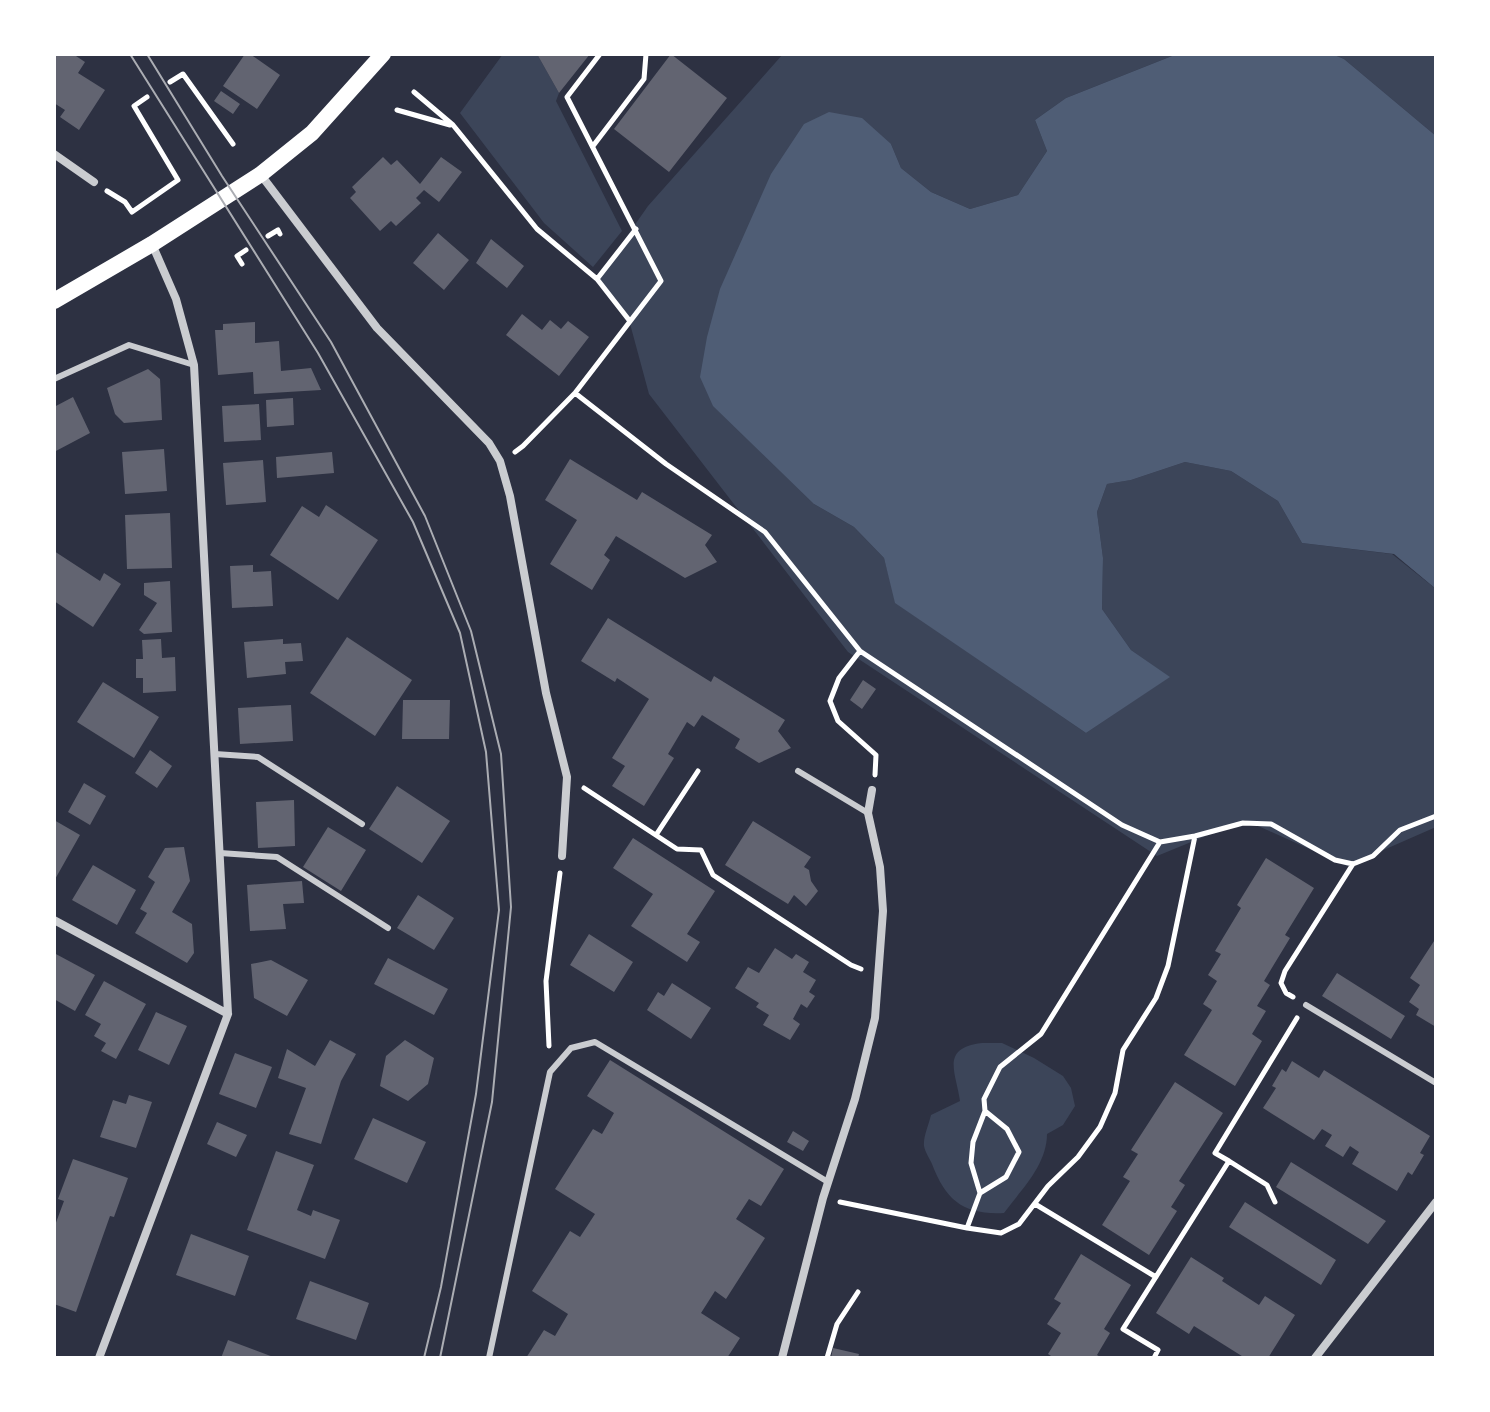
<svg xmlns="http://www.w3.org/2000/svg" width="1490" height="1412" viewBox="0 0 1490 1412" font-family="'DM Sans',sans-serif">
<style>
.green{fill:#3c4559}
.water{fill:#4f5d75}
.building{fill:#626471}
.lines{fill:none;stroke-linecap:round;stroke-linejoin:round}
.path{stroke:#fff;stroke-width:5}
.service{stroke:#caccd0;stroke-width:6}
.minor{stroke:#caccd0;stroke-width:8}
.secondary{stroke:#fff;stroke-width:16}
.tram{stroke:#abadb3;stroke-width:2}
</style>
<rect width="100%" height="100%" fill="#2d3142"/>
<path class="green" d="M503 54H537L559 93 556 101 622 231 593 267 544 223 460 113Z
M783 54H1177L1066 98 1035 120 1047 151 1018 195 970 209 931 192 901 168 891 144 814 504 854 527 884 558 896 603 1086 733 1169 677 1131 650 1102 609 1103 558 1097 512 1107 484 1131 480 1185 462 1231 471 1278 501 1302 543 1392 554 1436 589V827L1347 866 1245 820 1157 856 848 652 649 394 629 320 597 279 648 206Z
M1332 54H1436V136L1344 59Z
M982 1043H1002L1034 1058 1063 1076 1071 1088 1075 1106 1063 1125 1047 1134C1047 1165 1021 1190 1004 1213 964 1215 946 1201 932 1164 930 1159 925 1152 924 1146 923 1137 929 1124 931 1115L960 1101C956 1072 940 1048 982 1043Z"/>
<path class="water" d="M1177 54H1332L1344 59 1436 136V589L1394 554 1302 543 1278 501 1231 471 1185 462 1131 480 1107 484 1097 512 1103 558 1102 609 1131 650 1170 677 1086 733 895 603 884 558 854 527 814 504 713 406 700 377 707 337 720 289 771 174 804 124 829 112 862 118 891 144 901 168 931 192 970 209 1018 195 1047 151 1035 120 1066 98Z"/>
<path class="building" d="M54 54H73L85 62 78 73 105 90 79 130 60 117 65 110 54 103Z
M245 54H250L280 75 257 109 223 86Z
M537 54H590L559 93Z
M671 54 727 98 669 172 614 129Z
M221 91 240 104 233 114 214 101Z
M383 157 391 165 397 160 420 184 441 157 462 172 439 202 424 190 416 198 421 203 396 226 391 221 380 231 350 198 356 192 352 187Z
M438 233 469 260 444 290 413 263Z
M491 239 524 266 507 288 476 263Z
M522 314 542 330 550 320 561 329 568 321 589 337 559 376 506 335Z
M255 322V343L279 341 281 371 311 368 321 390 254 394 253 372 218 375 215 330H223V324Z
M148 369 160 379 162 420 124 423 115 414 107 388Z
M73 397 90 433 54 452V407Z
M293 398 294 425 267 427 266 400Z
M259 404 261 440 224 442 222 406Z
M164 449 167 491 125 494 122 452Z
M332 452 334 473 277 478 276 457Z
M570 459 637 500 642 492 712 535 705 545 717 562 685 578 616 536 604 555 610 560 592 590 550 564 577 520 545 500Z
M263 460 266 502 226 505 223 463Z
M326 505 378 540 338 600 270 555 302 506 319 517Z
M170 513 172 568 127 569 125 515Z
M54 551 100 581 104 573 121 584 93 627 54 601Z
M253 565V572L271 571 273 606 232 608 230 566Z
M170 581 172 632 144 634 139 630 157 603 144 595V583Z
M608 618 711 682 714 676 785 720 778 731 791 748 759 763 735 748 740 739 702 715 694 727 687 722 668 754 674 758 644 806 612 786 625 766 612 758 649 699 617 678 615 682 581 661Z
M347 637 412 680 375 736 310 693Z
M161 639 162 658 175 657 176 691 143 693V678H136V659H143L142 640Z
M283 639V644L301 643 303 661 285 662 286 674 247 678 244 642Z
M863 680 876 689 862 709 850 700Z
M103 682 159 717 134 758 77 722Z
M403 700H450L449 739H402Z
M291 705 293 741 240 744 238 708Z
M150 750 172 766 157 788 135 773Z
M84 783 106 796 90 825 68 812Z
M397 786 450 821 422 863 369 829Z
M294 800 295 846 258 848 256 802Z
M54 820 80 835 54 881Z
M753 821 811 857 804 867 809 870 811 881 818 891 806 906 794 895 788 904 725 865Z
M328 827 366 850 341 891 303 867Z
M633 838 715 891 687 934 700 942 687 962 631 926 653 894 613 868Z
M184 847 190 881 172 912 192 924 194 953 187 963 135 933 147 913 140 909 155 882 148 877 165 848Z
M1266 858 1314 888 1285 935 1290 938 1264 981 1270 985 1257 1006 1266 1011 1252 1034 1262 1041 1235 1086 1184 1055 1212 1010 1203 1004 1217 981 1208 975 1221 954 1215 951 1241 908 1237 905Z
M93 865 136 890 117 925 72 900Z
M302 881 304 903 283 904 286 929 250 931 247 885Z
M418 895 454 918 434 950 397 928Z
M589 934 633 962 614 992 570 965Z
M1436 938V1027L1416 1015 1419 1009 1409 1002 1420 985 1410 978Z
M775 948 792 959 796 954 809 962 803 972 816 980 809 992 815 996 807 1008 801 1004 793 1019 800 1024 790 1040 763 1025 769 1015 756 1007 759 1003 735 988 748 967 759 973Z
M54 953 95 975 75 1011 54 999Z
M388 958 448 989 434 1015 374 984Z
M271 960 308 980 287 1016 254 998 251 964Z
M1337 973 1405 1016 1391 1039 1322 996Z
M104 981 146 1004 116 1059 101 1051 106 1043 94 1036 101 1024 85 1015Z
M672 983 711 1008 691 1039 647 1010 658 992 664 996Z
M156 1012 187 1026 169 1065 138 1050Z
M330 1040 356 1054 341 1081 321 1144 289 1134 306 1088 278 1078 287 1049 315 1066Z
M405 1040 434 1058 428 1084 408 1101 380 1086 386 1056Z
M235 1053 272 1067 256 1108 219 1094Z
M610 1060 784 1169 761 1206 749 1199 736 1219 765 1238 726 1299 715 1291 701 1313 740 1338 727 1358H526L544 1330 555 1336 568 1314 532 1291 570 1231 580 1237 595 1214 555 1189 593 1129 602 1134 614 1113 587 1096Z
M1292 1061 1319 1078 1324 1070 1430 1136 1420 1153 1424 1155 1412 1175 1408 1172 1397 1191 1352 1164 1359 1152 1350 1146 1343 1157 1325 1146 1332 1135 1322 1129 1314 1140 1263 1108 1276 1088 1272 1086 1282 1069 1286 1072Z
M1175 1082 1223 1113 1179 1181 1185 1185 1171 1207 1177 1211 1149 1255 1102 1225 1130 1181 1123 1177 1138 1154 1131 1150Z
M129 1095 152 1102 136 1148 100 1137 113 1100 126 1104Z
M373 1118 426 1142 407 1183 354 1159Z
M217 1122 247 1135 236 1157 207 1144Z
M793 1131 809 1141 803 1151 787 1142Z
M276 1151 314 1165 297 1210 311 1216 313 1210 340 1220 325 1259 247 1230Z
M73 1159 128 1178 114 1217 110 1216 76 1312 54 1304V1228L64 1201 58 1199Z
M1291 1162 1386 1221 1368 1244 1276 1187Z
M1245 1202 1336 1260 1321 1285 1229 1227Z
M191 1234 249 1256 235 1296 176 1275Z
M1081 1254 1131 1285 1104 1329 1110 1333 1097 1355 1102 1358H1054L1048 1354 1061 1333 1047 1324 1061 1303 1054 1299Z
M1191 1257 1224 1278 1222 1281 1259 1305 1265 1296 1295 1315 1268 1358H1245L1194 1326 1189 1334 1156 1313Z
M310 1281 369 1303 356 1340 296 1319Z
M228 1340 276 1358H221Z
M833 1348 859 1354 858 1358H831Z"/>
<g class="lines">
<path class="path" d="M170 82 183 74 233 144
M414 92 453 125 537 229 597 279 629 320
M397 110 450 125
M593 146 644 79 646 54
M107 191 125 202 132 212 178 180 134 106 147 97
M268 236 278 230 280 234
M242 264 237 256 246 250
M597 279 636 229
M575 393 661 281 567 97 600 54
M515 452 523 446 575 393 666 464 765 532 860 651 1122 825 1160 842 1195 836 1243 823 1271 824 1335 860 1353 864 1373 856 1400 830 1436 816
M860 651 839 678 830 701 838 721 876 755 875 775
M584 788 677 849 701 850 713 875 851 965 861 969
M656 835 698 771
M1293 997 1286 993 1281 983 1285 971 1353 864
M549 1046 546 981 560 873
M1229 1161 1267 1185 1275 1202
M980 1193 1006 1177 1019 1152 1007 1129 985 1111
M840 1202 967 1228 1001 1233 1019 1224 1048 1186 1078 1157 1100 1127 1115 1093 1123 1050 1156 998 1168 966 1195 836
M1035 1204 1156 1277
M967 1228 980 1193 971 1163 973 1142 985 1111 984 1099 1000 1067 1041 1034 1160 842
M827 1358 837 1324 858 1292
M1154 1358 1158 1350 1123 1329 1229 1161 1215 1153 1297 1018"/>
<path class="service" d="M54 379 129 345 194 365
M215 754 258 757 362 824
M798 771 868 813
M220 853 277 857 388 928
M1306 1005 1436 1083
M489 1358 550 1072 571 1048 595 1042 828 1182"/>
<path class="minor" d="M54 154 94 182
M261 175 377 328 489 443 500 461 510 496 546 693 567 777 562 856
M54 920 228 1014
M99 1358 228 1014 194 365 176 299 152 244
M782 1358 823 1198 855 1099 875 1018 883 911 880 867 868 813 872 790
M1315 1358 1436 1202"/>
<path class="secondary" d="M54 301 152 244 261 174 312 133 383 54"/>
<path class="tram" d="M130 54 318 353 413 522 460 633 486 752 499 910 476 1094 441 1287 424 1358
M147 54 222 176 331 342 425 516 471 631 501 754 511 907 492 1102 440 1358"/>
</g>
<rect width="1490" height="1412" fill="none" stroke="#ffffff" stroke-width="112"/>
</svg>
